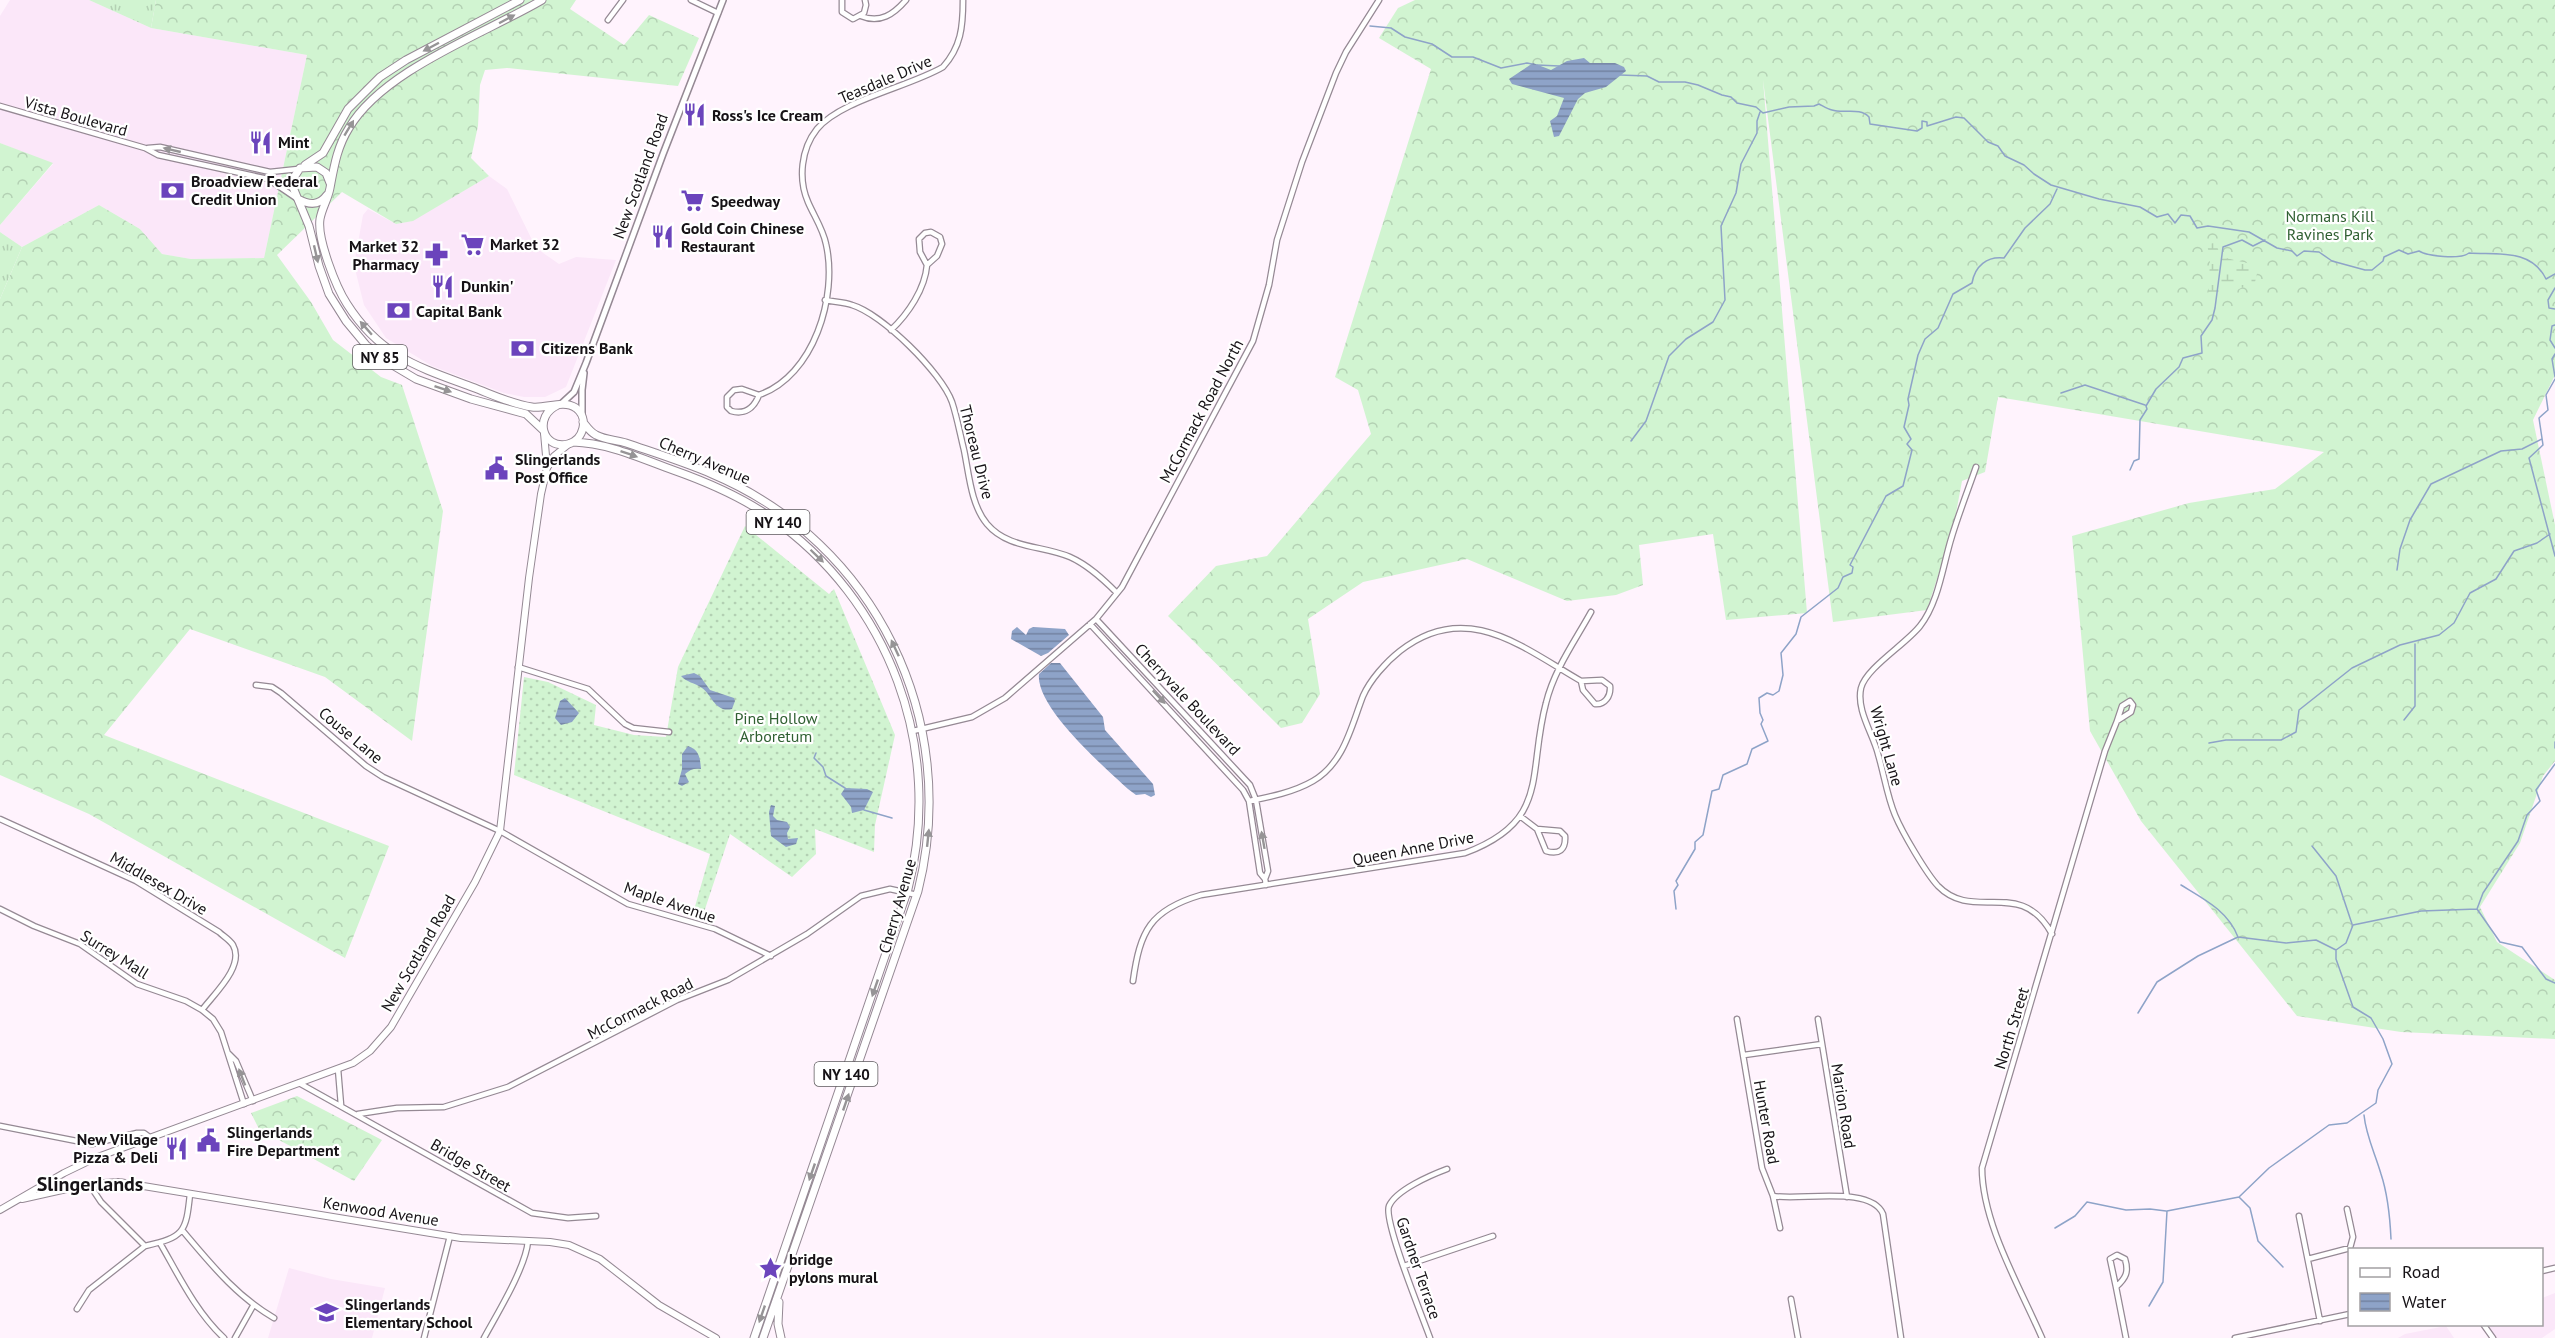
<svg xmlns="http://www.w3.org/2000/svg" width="2555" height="1338" viewBox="0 0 2555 1338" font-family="'PT Sans',sans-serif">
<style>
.built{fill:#fbe7f9}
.grass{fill:url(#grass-tufts)}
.forest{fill:url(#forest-crowns)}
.wetland{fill:url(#wetland-marsh)}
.garden{fill:url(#garden-dots)}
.water{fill:url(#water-rules)}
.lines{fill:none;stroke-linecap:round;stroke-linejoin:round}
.stream{stroke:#8ea3c8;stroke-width:1.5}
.minor-casing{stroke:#958994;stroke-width:7}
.tertiary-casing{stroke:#958994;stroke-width:8}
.secondary-casing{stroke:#958994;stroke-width:8}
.primary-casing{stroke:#958994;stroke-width:9}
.minor{stroke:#fff;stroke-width:4.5}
.tertiary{stroke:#fff;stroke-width:5}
.secondary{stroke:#fff;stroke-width:6}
.primary{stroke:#fff;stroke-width:7}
.oneway{fill:#969496}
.labels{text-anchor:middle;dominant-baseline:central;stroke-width:4.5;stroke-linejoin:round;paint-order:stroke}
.shield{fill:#fff;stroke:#5c595c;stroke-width:1.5}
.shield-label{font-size:15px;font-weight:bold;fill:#161216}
.street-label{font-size:16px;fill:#161216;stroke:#fff}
.poi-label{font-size:16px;font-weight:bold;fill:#161216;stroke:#fff;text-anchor:start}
.park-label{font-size:16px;fill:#306032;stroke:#fff}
.quarter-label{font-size:20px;font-weight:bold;fill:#161216;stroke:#fff}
</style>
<defs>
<pattern id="grass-tufts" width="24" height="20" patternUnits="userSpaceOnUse" patternTransform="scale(1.5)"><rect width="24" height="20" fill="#d1f4d1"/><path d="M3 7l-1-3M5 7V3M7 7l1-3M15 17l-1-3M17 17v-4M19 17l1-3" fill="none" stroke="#b3d0b3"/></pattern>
<pattern id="forest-crowns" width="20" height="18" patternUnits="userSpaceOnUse" patternTransform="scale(1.5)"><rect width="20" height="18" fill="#d1f4d1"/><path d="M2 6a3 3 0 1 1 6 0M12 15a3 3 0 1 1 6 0" fill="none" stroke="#b3d0b3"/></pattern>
<pattern id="wetland-marsh" width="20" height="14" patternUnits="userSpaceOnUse" patternTransform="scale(1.5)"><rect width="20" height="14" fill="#d1f4d1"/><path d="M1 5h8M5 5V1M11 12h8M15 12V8" fill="none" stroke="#b3d0b3"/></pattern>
<pattern id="garden-dots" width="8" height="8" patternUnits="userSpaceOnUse" patternTransform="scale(1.5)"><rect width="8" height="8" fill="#d1f4d1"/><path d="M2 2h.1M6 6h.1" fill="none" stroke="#b3d0b3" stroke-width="1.8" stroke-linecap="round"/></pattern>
<pattern id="water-rules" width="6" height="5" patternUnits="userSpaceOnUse" patternTransform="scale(1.5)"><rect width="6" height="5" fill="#8ea3c8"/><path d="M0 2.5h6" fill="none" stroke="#7383a1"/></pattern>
</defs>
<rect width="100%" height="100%" fill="#fff3fd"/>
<path class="built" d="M10 0H89L151 28 307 55 264 258 191 259 162 254 140 229 99 205 22 247 0 232V225L53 164 0 143V16Z
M489 176 507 189 536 248 559 264 576 257 616 260 566 387 545 397H524L504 393 432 366 386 338 364 305 354 265 363 215 368 209 396 224 412 221Z
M289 1268 331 1279 385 1288 372 1338H268Z
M2555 1293V1329L2542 1338H2497L2488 1325 2542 1324V1298Z
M2446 1326 2454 1338H2398L2405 1334Z"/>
<path class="grass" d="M89 0H156L151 28Z
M0 232 22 247 0 299Z"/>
<path class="forest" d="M156 0H576L570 9 624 45 649 15 699 38 678 86 507 68 485 70 480 85 478 126 471 158 489 176 413 221 396 224 342 192 277 255 311 302 333 340 381 377 402 385 443 511 412 741 325 677 190 629 104 735 389 846 345 958 89 814 0 775V299L22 247 99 205 140 229 162 254 191 259 264 258 307 55 151 28Z
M1415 0H2555V375L2533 420 2555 525V761L2543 776 2520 843 2480 907 2497 942 2555 980V1039L2401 1032 2297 1016 2141 821 2090 731 2072 536 2189 503 2275 489 2324 452 1998 397 1985 472 1962 481 1953 529 1927 610 1833 622 1763 80 1807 613 1726 620 1713 534 1639 545 1643 585 1616 595 1567 601 1467 559 1363 582 1308 619 1320 694 1302 723 1281 728 1168 616 1216 566 1267 556 1371 434 1358 390 1335 377 1431 69 1379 38 1398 8Z
M0 143 53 163 0 225Z
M297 1096 382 1140 354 1181 259 1129 251 1113Z"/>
<path class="wetland" d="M2215 243 2222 257 2259 266 2255 282 2225 295 2216 305H2208L2210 259 2207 244Z"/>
<path class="garden" d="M745 526 829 594 834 589 895 735 875 825 874 852 815 829 816 854 792 877 730 834 701 921 692 917 710 854 514 775 524 677 548 682 596 705 594 725 634 735 666 737 678 667Z"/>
<path class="water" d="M1584 58 1590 63H1615L1624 67 1626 71 1606 87 1585 93 1578 99 1559 136 1554 137 1550 121 1557 116 1564 98 1512 84 1509 79 1533 63 1551 70 1567 61Z
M1017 627 1026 635 1029 629 1033 627 1065 629 1069 635 1048 653 1041 656 1011 639 1012 631Z
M1051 663H1060L1103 717 1105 730 1153 784 1155 795 1151 797 1145 794 1136 795 1128 789C1104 767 1035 707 1039 674Z
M694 673 700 676 710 690 734 698 735 701 732 709C715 713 712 695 702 688 695 683 686 682 681 676Z
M565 698 579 713 572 722 561 725 555 718 560 701Z
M688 746C700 750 700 759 701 769 695 768 690 769 685 774L689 782 682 786 678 784 682 769V754Z
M845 788 867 789 873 792 864 810 852 813 851 807 841 794Z
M771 805 775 806 773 816 777 820 787 822 790 827 787 833 788 839 798 838 796 844 786 847 771 836 769 812Z"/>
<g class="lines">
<path class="stream" d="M1370 26 1391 28 1405 37 1432 44 1452 57H1473L1501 68 1527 63 1532 64
M1537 65 1559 66
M1620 75 1647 76 1659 82H1685L1698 85 1722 95 1731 97 1737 103 1756 107 1763 113 1789 107 1814 106 1819 104C1823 106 1828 109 1832 110 1843 114 1860 107 1869 117L1870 124 1917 131 1922 128V121L1927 122V126L1956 117 1964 118 1988 142 1998 146 2005 156 2024 165 2034 174 2051 185 2099 199 2140 207 2157 217 2168 214 2175 223 2181 215 2190 216 2197 228 2208 226 2249 232 2277 248 2292 251 2297 256 2304 251 2319 252 2332 261 2365 270H2372L2383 261 2384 257 2399 250 2408 254 2419 251C2427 256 2460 260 2469 253 2497 255 2531 248 2546 279L2555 274
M2555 288 2548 300 2549 308 2555 309
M2555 325 2552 326 2550 340 2555 348
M2555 354 2552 359 2555 377
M2555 379 2546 395 2548 410 2539 418 2543 445 2529 458 2555 556
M2061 393 2085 385 2145 405
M1631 441 1646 421 1669 356 1686 339 1713 322 1725 300 1721 226 1736 193 1741 164 1757 133V121L1760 112
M2130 470 2134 461 2139 459 2140 420 2147 409 2146 406 2156 389 2179 367 2183 358 2202 353 2201 336 2212 320 2215 308 2223 247 2242 240 2253 246 2265 240
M2397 570 2400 549 2410 520 2431 484 2501 451 2522 449 2542 439
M2404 720 2415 706V644
M2555 742V748
M2209 743 2226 740H2281L2296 732 2299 710 2352 668 2400 645 2439 635 2454 623 2470 593 2496 579 2514 551 2537 543 2550 534
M816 753 814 758 823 767 826 776 845 788
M2555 764 2536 790 2540 801 2527 815 2518 841 2483 893 2477 909 2500 942 2522 947 2546 979 2555 983
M864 810 892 818
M2312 846 2336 876 2352 924
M2181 885C2204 899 2228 911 2238 937
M1676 909 1674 891 1678 885 1676 881 1695 849V842L1703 835 1712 791 1719 789 1723 775 1747 764 1752 749 1768 741 1761 724 1763 720 1760 713 1759 698 1767 693 1773 695 1779 691 1783 675 1781 653 1796 634 1801 617 1838 588 1843 577 1852 573 1853 567 1850 565 1886 496 1903 486 1912 450 1907 444 1911 439 1904 427 1909 405 1908 399 1918 355 1925 339 1938 328 1953 294 1972 283C1975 266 1987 256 2004 258L2025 228 2050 204 2057 189
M2138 1013 2157 982 2198 956 2238 937 2286 943 2316 940 2336 950
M2364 1115C2366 1136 2375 1153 2381 1174 2388 1195 2390 1217 2391 1239
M2239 1197 2250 1208 2258 1241 2283 1267
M2055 1228 2075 1216 2087 1202 2126 1210 2150 1209 2166 1211
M2149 1306 2163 1282 2167 1211 2239 1197 2269 1168 2329 1125 2347 1123 2376 1103 2378 1090 2392 1064 2383 1039 2371 1018 2353 1007 2336 959V950L2346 943 2353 925 2421 911 2477 909"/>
<defs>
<path id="minor" d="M691 0 718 13
M842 0V12L853 19 864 13 866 5 865 0
M861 16C880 24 894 14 906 0
M608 20 623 0
M0 106 145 148 158 155 268 179 296 198
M148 148 160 147 270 172 298 169
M931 232 940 237 942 244 937 256 927 265 920 252 919 239 925 233Z
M825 300C834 302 844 302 852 305 882 314 941 372 952 402 957 417 960 434 964 450 969 474 971 505 987 524 1008 549 1042 545 1070 557 1088 565 1103 579 1117 593
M891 330C908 314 925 289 927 265
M742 389 759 395C754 408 745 415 731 411L727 407V397L734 390Z
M759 395C814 376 838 296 826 244 823 229 814 216 808 202 798 179 801 149 817 129 841 100 909 87 943 67 961 47 963 27 963 0
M1976 467C1968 490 1959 513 1952 536 1943 564 1939 602 1920 626 1906 644 1866 668 1861 688 1856 710 1873 734 1878 754 1884 774 1887 796 1895 815 1902 832 1926 873 1938 886 1974 923 2020 876 2052 934
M1096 619 1250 785 1256 800 1268 871 1265 879
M1090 624 1243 790 1249 801 1260 873 1265 879 1266 885
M518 667 588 689 625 724 633 728 669 732
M1602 680 1610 686C1611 696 1605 705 1595 704L1583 690 1581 681Z
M256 685 272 687 281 693 366 766 383 777 500 831 628 904 715 929 771 956
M2130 701 2133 705 2131 712 2117 721 2122 706Z
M913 731 972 717 1005 698 1096 619 1122 587 1253 341 1269 285 1277 240 1302 162 1336 73 1346 52 1379 0
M1249 801C1270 797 1294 792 1313 781 1344 763 1351 727 1363 696 1370 680 1386 662 1400 651 1466 599 1522 647 1581 681
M1520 816 1537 829 1560 831 1565 836C1566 850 1559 855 1546 851L1537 829
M0 819 136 881 219 932C223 936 229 939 233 945 245 966 214 994 202 1010
M0 909 34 926 80 944 137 984 186 1001 202 1010 213 1019 221 1032 244 1104
M1133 981C1140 931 1150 910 1201 895L1465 853C1551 821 1527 774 1546 703 1554 670 1575 641 1591 612
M1737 1019 1762 1168 1773 1196 1780 1228
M1818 1019 1847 1197
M229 1054 236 1061 253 1101
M1744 1055 1822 1044
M338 1069 341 1105
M299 1083 532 1213 568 1218 596 1216
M358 1114 397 1108 444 1107 508 1087 677 1000 728 980 807 934 861 896 890 889 917 895
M0 1126 92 1144 137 1133H144L151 1138
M89 1184 101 1202 145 1246C184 1237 186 1233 190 1194
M1773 1196C1800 1201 1871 1185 1883 1214L1901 1338
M2299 1216 2320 1321
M182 1230C210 1263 236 1296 274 1318
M160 1243C179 1276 196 1312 224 1338
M2117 1255 2125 1259C2129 1272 2126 1278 2116 1287L2110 1259Z
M2308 1259 2350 1248 2353 1237 2347 1209
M1404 1266 1493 1236
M2542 1271 2555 1268
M2116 1287 2126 1338
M1791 1299 1798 1338
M77 1309 89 1290 145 1246
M2483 1324 2493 1338
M235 1338 253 1306
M424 1338 450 1236
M484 1338C497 1314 526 1267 528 1241
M1430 1338C1423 1318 1383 1221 1389 1206 1396 1190 1431 1175 1447 1169
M2042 1338C2020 1287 1982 1223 1982 1168L2105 751 2117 721
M2235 1338 2350 1314"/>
<path id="tertiary" d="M561 404 574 392 586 363 663 154 723 0
M582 415V390L584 373"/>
<path id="secondary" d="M544 433 547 467
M22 1199 89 1184 119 1182 461 1238 550 1242 569 1245 600 1259 659 1305 716 1338
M0 1210 64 1173 95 1158 353 1063 370 1051 391 1027 475 882 500 831 529 578 541 494 547 468 554 456 569 444"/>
<path id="primary" d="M542 0C484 34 383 70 349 128 337 147 334 167 330 188 328 199 322 208 320 219 317 239 336 287 347 304 380 356 418 367 472 387 491 394 511 404 532 407 546 409 563 399 576 408 589 418 584 440 568 444 542 450 533 416 558 405
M305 165 323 153 348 109 380 77 406 60 520 0
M330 183 326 173 317 167 300 168 293 179 292 185 309 226 319 266 329 294 346 321 366 345 389 363 416 379 471 399 526 414 543 430
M298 199C309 205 319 206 327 195
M583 422C587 427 590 432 596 435 605 440 617 440 626 443 655 453 684 462 712 474 876 543 961 720 918 891L763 1338
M573 442C608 443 640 458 673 470 707 482 740 496 770 517 890 600 944 748 908 889L754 1338
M779 1302 778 1324 781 1338"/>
</defs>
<use href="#minor" class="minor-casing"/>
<use href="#tertiary" class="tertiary-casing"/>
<use href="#secondary" class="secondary-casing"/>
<use href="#primary" class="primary-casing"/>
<use href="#minor" class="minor"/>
<use href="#tertiary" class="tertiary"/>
<use href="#secondary" class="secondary"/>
<use href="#primary" class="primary"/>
</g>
<defs><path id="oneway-solid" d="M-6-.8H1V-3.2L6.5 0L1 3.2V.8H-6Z" transform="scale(1.5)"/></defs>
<g class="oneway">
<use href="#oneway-solid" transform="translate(507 19) rotate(-28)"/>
<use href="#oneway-solid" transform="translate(431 47) rotate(152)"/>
<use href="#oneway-solid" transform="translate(349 128) rotate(-59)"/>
<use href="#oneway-solid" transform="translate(172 150) rotate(-167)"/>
<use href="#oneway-solid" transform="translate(316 254) rotate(77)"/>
<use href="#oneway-solid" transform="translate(366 328) rotate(-131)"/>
<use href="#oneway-solid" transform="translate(443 389) rotate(19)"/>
<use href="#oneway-solid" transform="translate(629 454) rotate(19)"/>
<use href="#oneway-solid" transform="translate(817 556) rotate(44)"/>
<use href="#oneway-solid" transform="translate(895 648) rotate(-115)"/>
<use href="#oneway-solid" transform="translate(1159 697) rotate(47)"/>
<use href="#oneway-solid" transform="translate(928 838) rotate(-84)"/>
<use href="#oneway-solid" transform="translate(1263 840) rotate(-100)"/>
<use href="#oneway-solid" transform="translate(875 988) rotate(109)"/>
<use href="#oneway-solid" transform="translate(242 1077) rotate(-111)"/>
<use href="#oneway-solid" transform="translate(846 1102) rotate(-71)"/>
<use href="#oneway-solid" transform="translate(812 1172) rotate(109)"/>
<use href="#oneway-solid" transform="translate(762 1314) rotate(109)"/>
</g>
<defs>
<symbol id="restaurant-bare" viewBox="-9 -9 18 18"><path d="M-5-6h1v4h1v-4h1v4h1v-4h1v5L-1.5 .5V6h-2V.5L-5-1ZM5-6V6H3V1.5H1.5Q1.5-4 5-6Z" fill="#6b44bc" stroke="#fff" stroke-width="2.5" paint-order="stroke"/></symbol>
<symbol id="bank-bare" viewBox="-9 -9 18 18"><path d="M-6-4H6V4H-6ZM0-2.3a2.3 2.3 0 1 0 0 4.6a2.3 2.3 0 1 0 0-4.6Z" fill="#6b44bc" stroke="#fff" stroke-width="2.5" paint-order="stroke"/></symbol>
<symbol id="supermarket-bare" viewBox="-9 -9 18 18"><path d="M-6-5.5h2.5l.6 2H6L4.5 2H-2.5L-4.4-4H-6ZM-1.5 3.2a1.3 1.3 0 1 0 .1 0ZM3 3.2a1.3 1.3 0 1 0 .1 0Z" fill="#6b44bc" stroke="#fff" stroke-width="2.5" paint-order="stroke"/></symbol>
<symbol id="pharmacy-bare" viewBox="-9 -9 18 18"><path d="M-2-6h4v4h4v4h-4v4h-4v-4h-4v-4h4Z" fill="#6b44bc" stroke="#fff" stroke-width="2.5" paint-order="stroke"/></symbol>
<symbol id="civic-bare" viewBox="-9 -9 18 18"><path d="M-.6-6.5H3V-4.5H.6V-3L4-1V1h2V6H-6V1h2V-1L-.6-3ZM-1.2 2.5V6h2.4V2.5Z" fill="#6b44bc" stroke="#fff" stroke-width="2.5" paint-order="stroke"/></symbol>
<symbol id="sight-bare" viewBox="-9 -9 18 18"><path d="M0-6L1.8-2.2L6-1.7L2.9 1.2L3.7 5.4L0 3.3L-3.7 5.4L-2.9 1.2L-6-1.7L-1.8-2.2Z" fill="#6b44bc" stroke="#fff" stroke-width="2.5" paint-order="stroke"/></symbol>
<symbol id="school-bare" viewBox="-9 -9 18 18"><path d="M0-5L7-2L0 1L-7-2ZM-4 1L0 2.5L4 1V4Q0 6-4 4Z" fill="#6b44bc" stroke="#fff" stroke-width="2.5" paint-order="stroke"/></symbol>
</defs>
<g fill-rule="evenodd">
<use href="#restaurant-bare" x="678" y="98" width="33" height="33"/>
<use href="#restaurant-bare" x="244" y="126" width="33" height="33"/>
<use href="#bank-bare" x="156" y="174" width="33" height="33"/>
<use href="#supermarket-bare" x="676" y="184" width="33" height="33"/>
<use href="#restaurant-bare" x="646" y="220" width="33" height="33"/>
<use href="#supermarket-bare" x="456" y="228" width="33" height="33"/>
<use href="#pharmacy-bare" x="420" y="238" width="33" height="33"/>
<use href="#restaurant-bare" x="426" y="270" width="33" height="33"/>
<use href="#bank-bare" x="382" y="294" width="33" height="33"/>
<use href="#bank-bare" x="506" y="332" width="33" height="33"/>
<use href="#civic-bare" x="480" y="452" width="33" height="33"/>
<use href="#civic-bare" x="192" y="1124" width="33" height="33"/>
<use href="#restaurant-bare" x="160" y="1132" width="33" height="33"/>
<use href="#sight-bare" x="754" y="1252" width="33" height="33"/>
<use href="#school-bare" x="310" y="1296" width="33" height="33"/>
</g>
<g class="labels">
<g class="shield">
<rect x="353" y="345" width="54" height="24" rx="4.5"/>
<rect x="746.5" y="510" width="63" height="24" rx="4.5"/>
<rect x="814.5" y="1062" width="63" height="24" rx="4.5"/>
</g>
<g class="shield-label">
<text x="380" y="357">NY 85</text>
<text x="778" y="522">NY 140</text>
<text x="846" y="1074">NY 140</text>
</g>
<g class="street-label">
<text transform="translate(885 79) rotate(-23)">Teasdale Drive</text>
<text transform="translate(76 116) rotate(16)">Vista Boulevard</text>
<text transform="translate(640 176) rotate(-70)">New Scotland Road</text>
<text transform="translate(1201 411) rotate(-62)">McCormack Road North</text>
<text transform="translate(977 452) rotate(76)">Thoreau Drive</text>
<text transform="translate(705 460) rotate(23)">Cherry Avenue</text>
<text transform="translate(1188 699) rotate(47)">Cherryvale Boulevard</text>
<text transform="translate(351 735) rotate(40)">Couse Lane</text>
<text transform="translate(1887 746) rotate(74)">Wright Lane</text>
<text transform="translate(1413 848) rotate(-11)">Queen Anne Drive</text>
<text transform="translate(159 883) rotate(30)">Middlesex Drive</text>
<text transform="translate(670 902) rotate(19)">Maple Avenue</text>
<text transform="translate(897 906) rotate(-74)">Cherry Avenue</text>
<text transform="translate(418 953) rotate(-60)">New Scotland Road</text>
<text transform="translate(115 954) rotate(32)">Surrey Mall</text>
<text transform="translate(640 1008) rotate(-27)">McCormack Road</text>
<text transform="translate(2011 1028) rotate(-73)">North Street</text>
<text transform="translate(1844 1106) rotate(81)">Marion Road</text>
<text transform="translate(1767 1122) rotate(80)">Hunter Road</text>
<text transform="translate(471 1165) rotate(30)">Bridge Street</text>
<text transform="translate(381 1211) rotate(9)">Kenwood Avenue</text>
<text transform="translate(1419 1268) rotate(71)">Gardner Terrace</text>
</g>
<g class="poi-label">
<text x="712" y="115">Ross's Ice Cream</text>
<text x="278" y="142">Mint</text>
<text x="191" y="181">Broadview Federal<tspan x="191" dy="18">Credit Union</tspan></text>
<text x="711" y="201">Speedway</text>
<text x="681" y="228">Gold Coin Chinese<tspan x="681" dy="18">Restaurant</tspan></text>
<text x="490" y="244">Market 32</text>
<text x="419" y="246" text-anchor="end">Market 32<tspan x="419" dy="18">Pharmacy</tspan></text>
<text x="461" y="286">Dunkin'</text>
<text x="416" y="311">Capital Bank</text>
<text x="541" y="348">Citizens Bank</text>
<text x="515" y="459">Slingerlands<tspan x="515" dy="18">Post Office</tspan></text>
<text x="227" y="1132">Slingerlands<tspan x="227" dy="18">Fire Department</tspan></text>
<text x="158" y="1139" text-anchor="end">New Village<tspan x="158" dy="18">Pizza &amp; Deli</tspan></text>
<text x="789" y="1259">bridge<tspan x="789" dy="18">pylons mural</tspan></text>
<text x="345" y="1304">Slingerlands<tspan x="345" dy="18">Elementary School</tspan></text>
</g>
<g class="park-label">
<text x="2330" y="216">Normans Kill<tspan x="2330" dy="18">Ravines Park</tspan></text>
<text x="776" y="718">Pine Hollow<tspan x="776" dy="18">Arboretum</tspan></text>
</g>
<g class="quarter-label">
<text x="90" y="1184">Slingerlands</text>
</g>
</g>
<rect x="2348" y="1248" width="195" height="78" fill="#ffffff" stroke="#a2a0a2" stroke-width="1.5"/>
<rect x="2360" y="1268" width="30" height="9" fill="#ffffff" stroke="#a2a0a2" stroke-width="1.5"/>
<text x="2402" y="1278" font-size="18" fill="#161216">Road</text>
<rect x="2360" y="1293" width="30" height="18" fill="url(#water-rules)" stroke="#a2a0a2" stroke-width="1.5"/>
<text x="2402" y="1308" font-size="18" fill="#161216">Water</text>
</svg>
